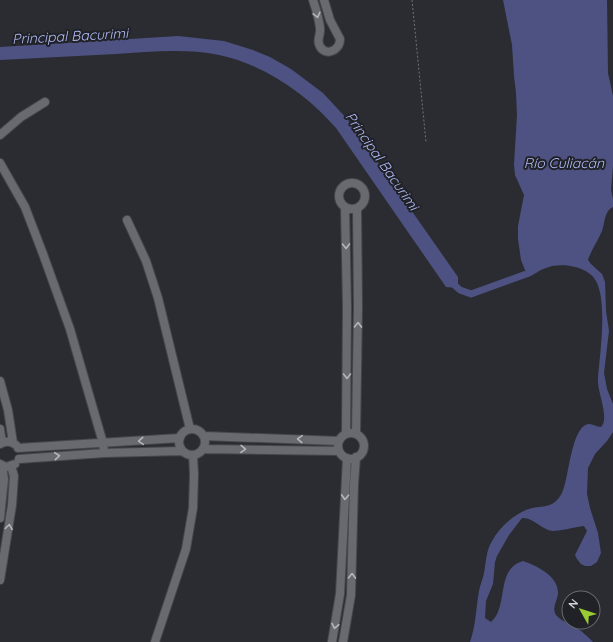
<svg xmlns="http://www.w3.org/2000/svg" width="613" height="642" viewBox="0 0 613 642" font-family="Quicksand,sans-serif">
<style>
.water{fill:#4d5282}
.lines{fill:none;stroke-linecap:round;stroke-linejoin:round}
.canal{stroke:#4d5282;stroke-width:7}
.street-casing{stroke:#46474b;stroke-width:10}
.path{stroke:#727377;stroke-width:1;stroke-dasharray:2 2;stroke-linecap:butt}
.street{stroke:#696a70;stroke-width:8}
.oneway{stroke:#b5b6ba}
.labels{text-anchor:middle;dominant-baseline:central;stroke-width:4;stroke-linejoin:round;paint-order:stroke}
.water-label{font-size:14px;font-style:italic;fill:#b2bcf8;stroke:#212227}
</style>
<rect width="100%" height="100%" fill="#2b2c31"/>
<path class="water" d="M503 0H607L608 73 613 96V166L611 190 613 199V207C604 211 605 223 602 231 598 241 591 250 588 260L591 264 602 274 605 282 606 311 609 331 604 373 607 389 613 404V432L607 441 595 454 588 468 587 494 590 508 598 533 601 553 597 562 591 566H585L581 564 577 559 575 555 587 531 584 526C574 527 561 531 553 531 541 530 534 517 522 518L509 535 497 556 495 562 493 584 486 601 485 618 491 622C509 607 495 569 523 561 537 566 559 576 558 594 557 602 550 610 558 617 563 622 571 624 577 628 583 632 588 637 593 642H470C476 625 476 608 479 591 480 585 483 579 484 573 486 562 486 551 492 541 499 528 512 516 526 510 541 504 552 511 562 493 569 480 571 425 589 424 593 424 597 427 601 427 610 419 597 391 598 380 599 356 611 289 590 274 580 266 564 264 552 266 544 268 537 273 529 273L525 270 521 260 518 239V226L524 195 515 175 514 164 517 115 516 93 514 76 512 45Z
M178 36 224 41 253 50 270 57 291 69 323 93 348 120 458 277V288L446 287 336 128C307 94 263 64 219 55 185 48 149 52 116 54 77 56 39 58 0 60V47Z"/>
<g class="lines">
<path class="canal" d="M451 282 460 290 471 294 529 273 536 269"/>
<defs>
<path id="street" d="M313 0C316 9 319 19 320 28 321 34 317 39 319 44 323 57 340 52 340 39L330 20 324 0
M0 135 21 117 45 102
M0 163 25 207 43 254 70 329 103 443 104 453
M339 196a13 13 0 1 1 26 0a13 13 0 1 1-26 0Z
M345 207 347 307 346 434
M127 220 146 261 158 298 190 429
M0 381 8 410 13 443
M179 442a13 13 0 1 1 26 0a13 13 0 1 1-26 0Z
M0 429 2 443
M338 446a13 13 0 1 1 26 0a13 13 0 1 1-26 0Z
M356 434 358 307 357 208
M204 436 339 441
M0 444C5 441 11 441 16 445
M18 448 180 438
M204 449 339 451
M19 459 104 453 182 451
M0 464 6 467 15 464
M0 518 4 479 2 466
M0 580 12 505 14 476 11 466
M155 642 186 549 193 508 194 474 193 456
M332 642 340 594 347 458
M343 642 351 595 354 484 356 457"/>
</defs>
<use href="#street" class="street-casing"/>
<path class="path" d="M412 0 426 142"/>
<use href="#street" class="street"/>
</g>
<defs><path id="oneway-chevron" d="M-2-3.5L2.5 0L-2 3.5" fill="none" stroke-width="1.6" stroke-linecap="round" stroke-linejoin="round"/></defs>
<g class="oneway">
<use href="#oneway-chevron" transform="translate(317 15) rotate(76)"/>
<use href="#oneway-chevron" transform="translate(346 246) rotate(89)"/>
<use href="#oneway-chevron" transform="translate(358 325) rotate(-89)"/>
<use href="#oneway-chevron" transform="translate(347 376) rotate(90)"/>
<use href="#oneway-chevron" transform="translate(300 439) rotate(-178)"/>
<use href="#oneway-chevron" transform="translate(141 441) rotate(176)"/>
<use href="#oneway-chevron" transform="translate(243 449) rotate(1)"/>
<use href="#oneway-chevron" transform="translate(57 456) rotate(-5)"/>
<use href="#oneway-chevron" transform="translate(345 497) rotate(93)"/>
<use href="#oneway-chevron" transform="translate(9 527) rotate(-82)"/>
<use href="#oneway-chevron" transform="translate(352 576) rotate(-89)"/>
<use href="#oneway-chevron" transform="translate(335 626) rotate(101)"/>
</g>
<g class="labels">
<g class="water-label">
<text transform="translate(70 36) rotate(-3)">Principal Bacurimi</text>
<text transform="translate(382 161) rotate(55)">Principal Bacurimi</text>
<text x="564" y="163">Río Culiacán</text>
</g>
</g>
<g transform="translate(581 610) rotate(309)"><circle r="19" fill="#212227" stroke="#696a6f"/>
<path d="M0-3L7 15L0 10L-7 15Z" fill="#99cb35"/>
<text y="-6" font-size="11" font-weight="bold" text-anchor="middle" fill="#d6d7da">N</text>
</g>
</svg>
